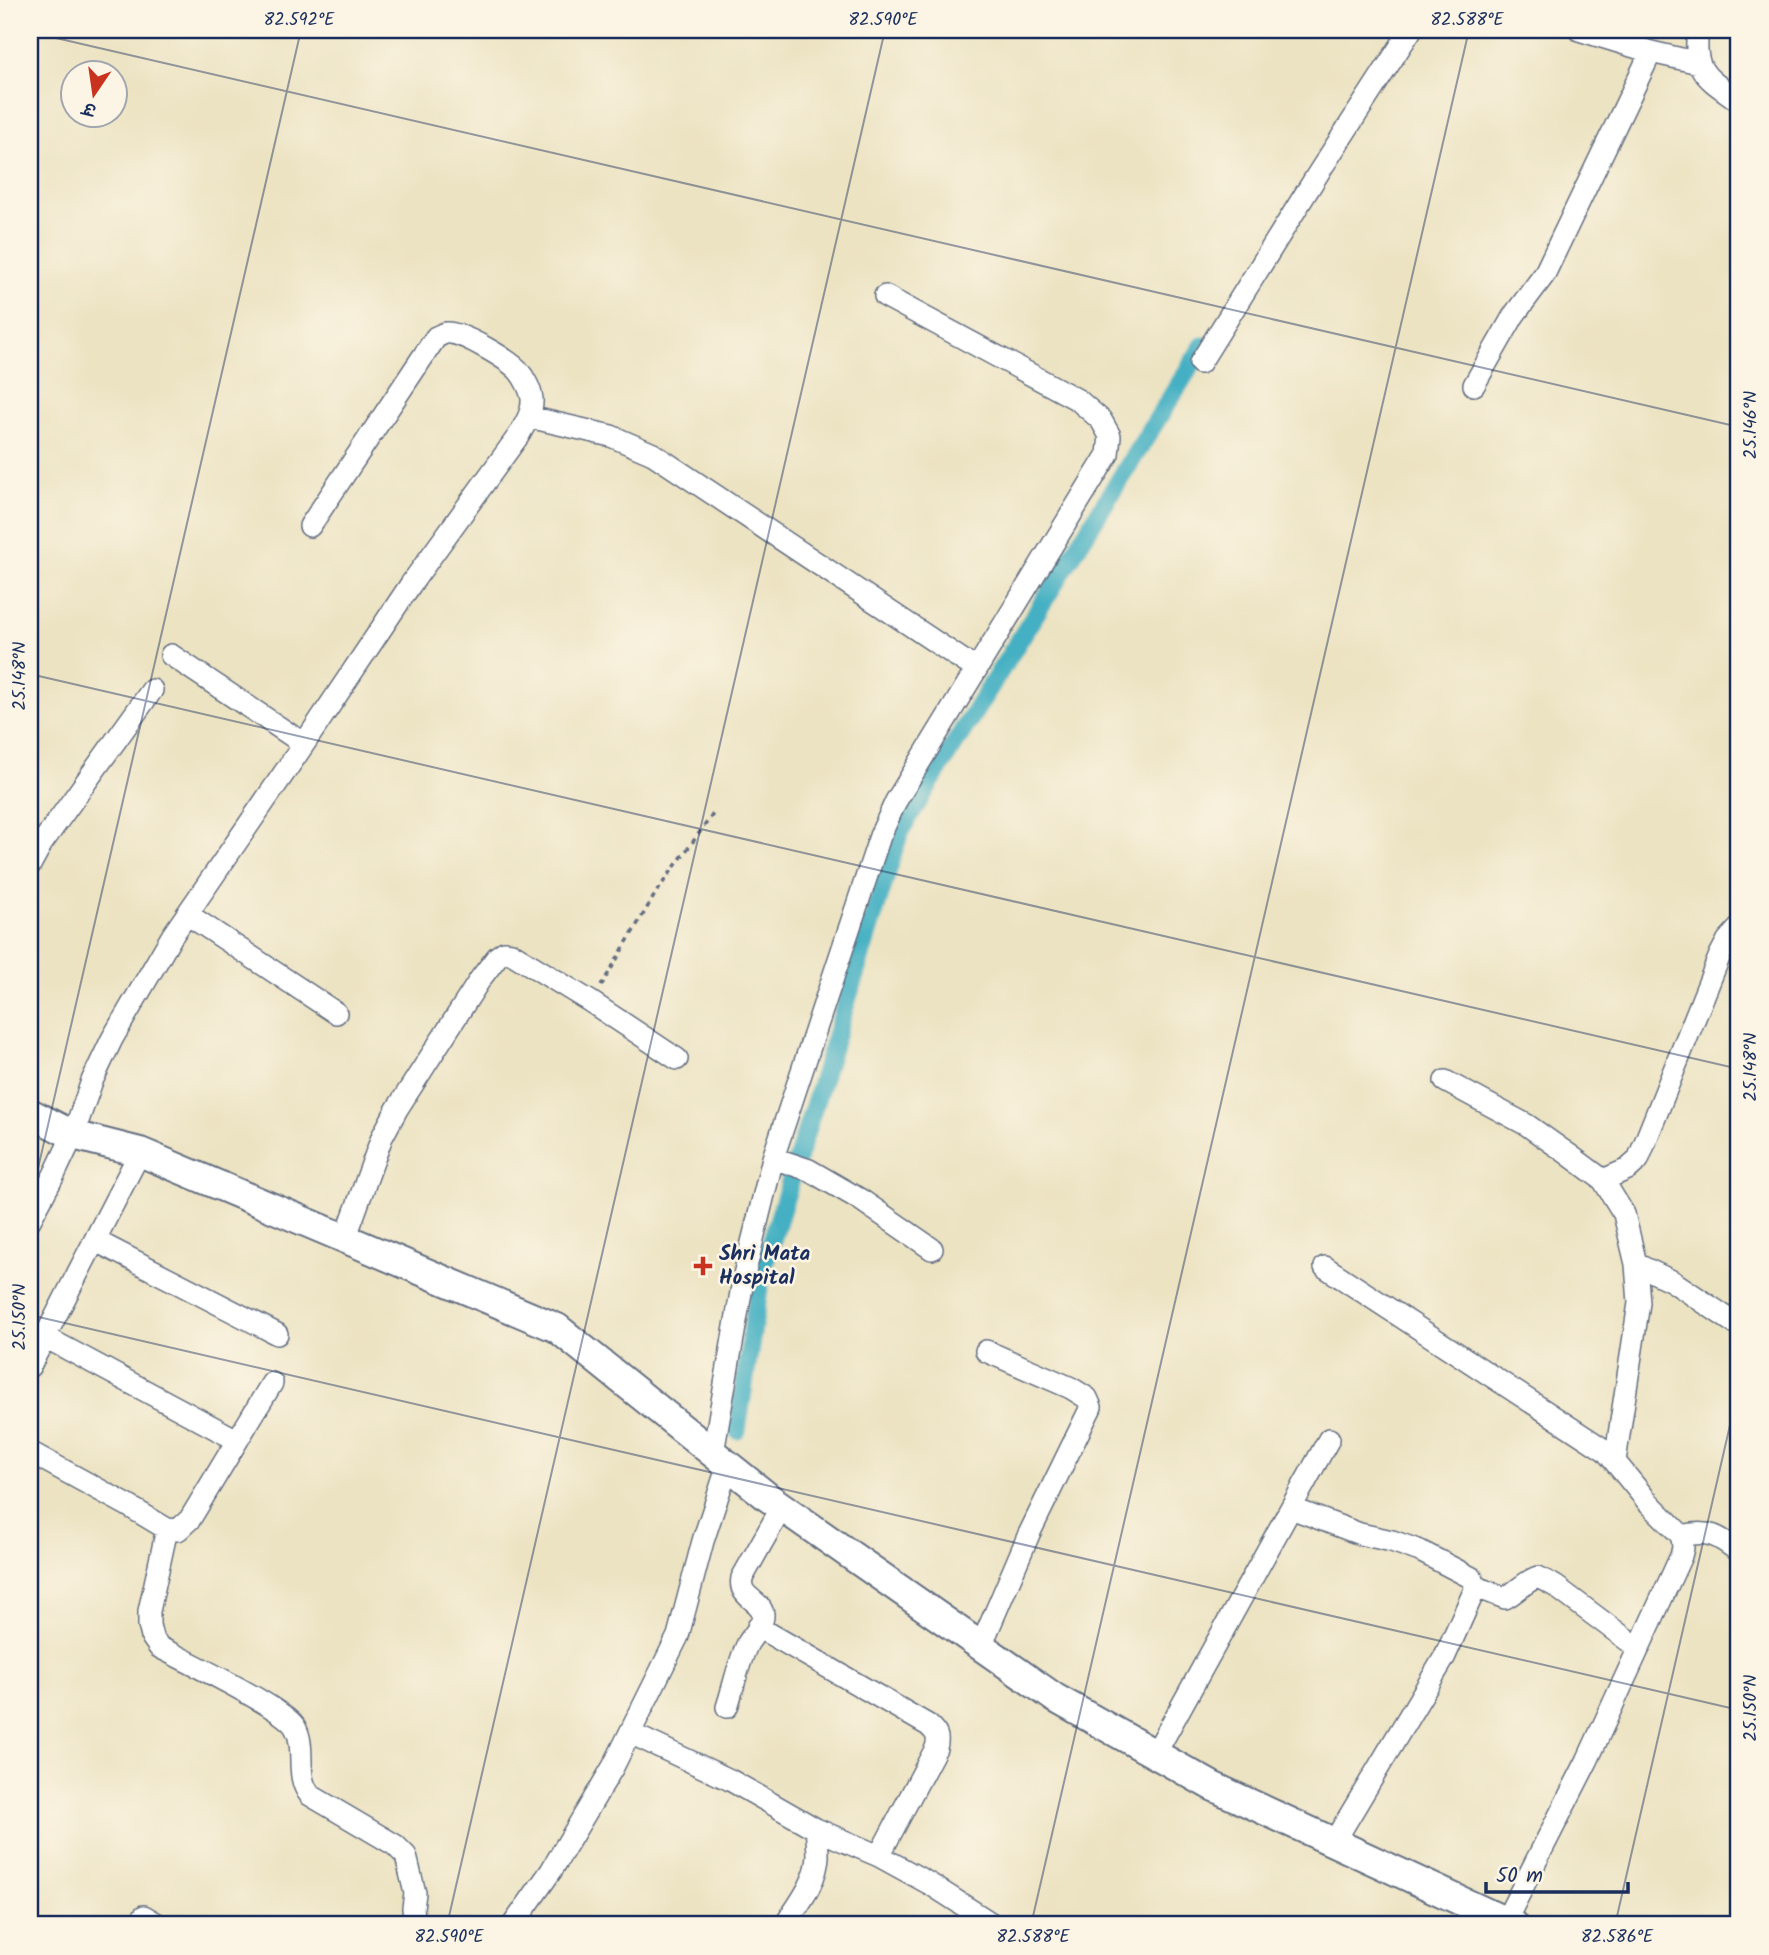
<svg xmlns="http://www.w3.org/2000/svg" width="1769" height="1955" viewBox="0 0 1769 1955" font-family="Kalam,'Playpen Sans Deva',sans-serif">
<style>
.lines{fill:none;stroke-linecap:round;stroke-linejoin:round}
.canal{stroke:#45b0c3;stroke-width:19}
.minor-casing{stroke:#646e81;stroke-width:24}
.tertiary-casing{stroke:#646e81;stroke-width:32}
.path{stroke:#646e81;stroke-width:3.5;stroke-dasharray:5 5;stroke-linecap:butt}
.minor{stroke:#fff;stroke-width:21}
.tertiary{stroke:#fff;stroke-width:28}
.ticks{fill:none;stroke:#1b2f5e;stroke-width:2;stroke-opacity:0.45}
.poi-dot{fill:#c8321e;stroke:#fcf5e5;stroke-width:2.5}
.labels{text-anchor:middle;dominant-baseline:central;stroke-width:5;stroke-linejoin:round;paint-order:stroke}
.poi-label{font-size:21px;font-weight:bold;fill:#1b2f5e;stroke:#fcf5e5;text-anchor:start}
.neatline{fill:none;stroke:#1b2f5e;stroke-width:2.5}
.ticks-label{font-size:18px;text-anchor:middle;fill:#1b2f5e}
</style>
<rect width="100%" height="100%" fill="#fcf5e5"/>
<filter id="ink" filterUnits="userSpaceOnUse"><feTurbulence type="fractalNoise" baseFrequency=".0143" numOctaves="2"/><feDisplacementMap in="SourceGraphic" scale="14" xChannelSelector="R" yChannelSelector="G"/><feConvolveMatrix kernelMatrix="1 2 1 2 8 2 1 2 1" color-interpolation-filters="sRGB"/></filter>
<filter id="wash" filterUnits="userSpaceOnUse"><feTurbulence type="fractalNoise" baseFrequency=".00686" numOctaves="4" result="noise"/><feDisplacementMap in="SourceGraphic" scale="28" xChannelSelector="R" yChannelSelector="G"/><feGaussianBlur stdDeviation="1.57" result="paint"/><feColorMatrix in="noise" values="0 0 0 0 0 0 0 0 0 0 0 0 0 0 0 0 0 1.4 0 .05"/><feComposite in="paint" operator="in"/></filter>
<g filter="url(#wash)">
<rect width="100%" height="100%" fill="#ece3c2"/>
<g class="lines">
<path class="canal" d="M737 1430 761 1275 900 831 1203 346"/>
</g>
</g>
<g filter="url(#ink)">
<g class="lines">
<defs>
<path id="minor" d="M1579 30 1651 52 1699 63
M1698 30C1692 73 1708 78 1739 101
M1200 363 1319 172 1411 30
M1474 385 1514 315 1544 275 1651 52
M529 417 611 436 653 454 976 669
M171 655 304 744
M30 865 42 843 152 690
M187 914 336 1013
M1445 1081 1527 1125 1568 1154 1603 1180 1624 1214 1636 1264 1639 1303 1615 1461
M773 1158 809 1170 861 1200 932 1249
M1603 1180 1628 1169 1638 1160 1720 955 1728 940 1739 928
M30 1220 55 1173 73 1135 92 1081 112 1039 172 936 304 744 411 584 519 435C525 424 533 412 532 399 531 390 524 377 518 370 507 359 461 331 446 333 443 333 440 336 436 337L310 526
M345 1239 382 1137 397 1109 481 978 497 957 504 952 511 953 591 1002 677 1059
M96 1241 277 1334
M1636 1264 1672 1281 1739 1326
M1325 1267 1606 1451 1648 1502 1682 1536 1683 1548 1681 1556 1587 1761 1505 1922
M45 1337 237 1440
M30 1366 140 1152
M30 1452 127 1505 167 1529 178 1530 190 1519 272 1383
M713 1453 744 1275 773 1158 880 836 896 801 1108 454 1110 436 1101 420 1078 400 885 296
M1291 1508 1360 1534 1392 1541 1420 1551 1472 1578 1476 1587 1444 1658 1334 1842
M167 1529 149 1611V1625L152 1637 159 1647C184 1660 284 1708 295 1727 307 1748 294 1776 310 1795L395 1845 406 1856 415 1893 413 1908 415 1925
M1682 1536C1708 1529 1719 1536 1739 1552
M1476 1587 1505 1598C1517 1592 1525 1581 1538 1577L1555 1586 1638 1648
M758 1627 928 1725C937 1733 939 1737 936 1748L879 1856
M981 1646 1029 1534 1091 1407 1087 1398 1071 1388 986 1351
M727 1707C734 1686 738 1663 748 1643 753 1635 764 1624 763 1614 760 1599 738 1598 742 1578L782 1507
M630 1733 730 1780 816 1829 879 1856 930 1884 994 1925
M1155 1754 1329 1439
M144 1916 159 1925
M513 1925 551 1871 613 1767 678 1636 703 1541 728 1465
M785 1925C798 1905 817 1882 818 1856 818 1847 817 1838 816 1829"/>
<path id="tertiary" d="M30 1113 73 1135 140 1152 557 1328 769 1498 1055 1698 1212 1786 1513 1925"/>
</defs>
<use href="#minor" class="minor-casing"/>
<use href="#tertiary" class="tertiary-casing"/>
<path class="path" d="M601 986 657 891 713 814"/>
<use href="#minor" class="minor"/>
<use href="#tertiary" class="tertiary"/>
</g>
</g>
<path class="ticks" d="M30 32 1739 427M30 674 1739 1069M30 1203 301 30M30 1315 1739 1710M447 1925 885 30M1031 1925 1469 30M1615 1925 1739 1386"/>
<path class="poi-dot" d="M699.5 1255.5h7v7h7v7h-7v7h-7v-7h-7v-7h7z"/>
<g class="labels">
<g class="poi-label">
<text x="719" y="1254">Shri Mata<tspan x="719" dy="24">Hospital</tspan></text>
</g>
</g>
<rect width="1769" height="1955" fill="none" stroke="#fcf5e5" stroke-width="77"/>
<g transform="translate(94 94) rotate(193)"><circle r="33" fill="#fcf5e5" stroke="#a2a6af" stroke-width="2"/>
<path d="M0-5L12 26L0 18L-12 26Z" fill="#c8321e"/>
<text y="-10" font-size="19" font-weight="bold" text-anchor="middle" fill="#1b2f5e">उ</text>
</g>
<path d="M1486 1882v10h142v-10" fill="none" stroke="#1b2f5e" stroke-width="3.5"/>
<text x="1496" y="1882" font-size="21" fill="#1b2f5e" stroke="#fcf5e5" stroke-width="5" paint-order="stroke">50 m</text>
<rect x="38" y="38" width="1692" height="1878" class="neatline"/>
<g class="ticks-label">
<text x="299" y="25">82.592°E</text>
<text x="883" y="25">82.590°E</text>
<text x="1467" y="25">82.588°E</text>
<text transform="translate(1750 425) rotate(-90)" y="6">25.146°N</text>
<text transform="translate(19 676) rotate(-90)" y="6">25.148°N</text>
<text transform="translate(1750 1067) rotate(-90)" y="6">25.148°N</text>
<text transform="translate(19 1317) rotate(-90)" y="6">25.150°N</text>
<text transform="translate(1750 1708) rotate(-90)" y="6">25.150°N</text>
<text x="449" y="1942">82.590°E</text>
<text x="1033" y="1942">82.588°E</text>
<text x="1617" y="1942">82.586°E</text>
</g>
</svg>
